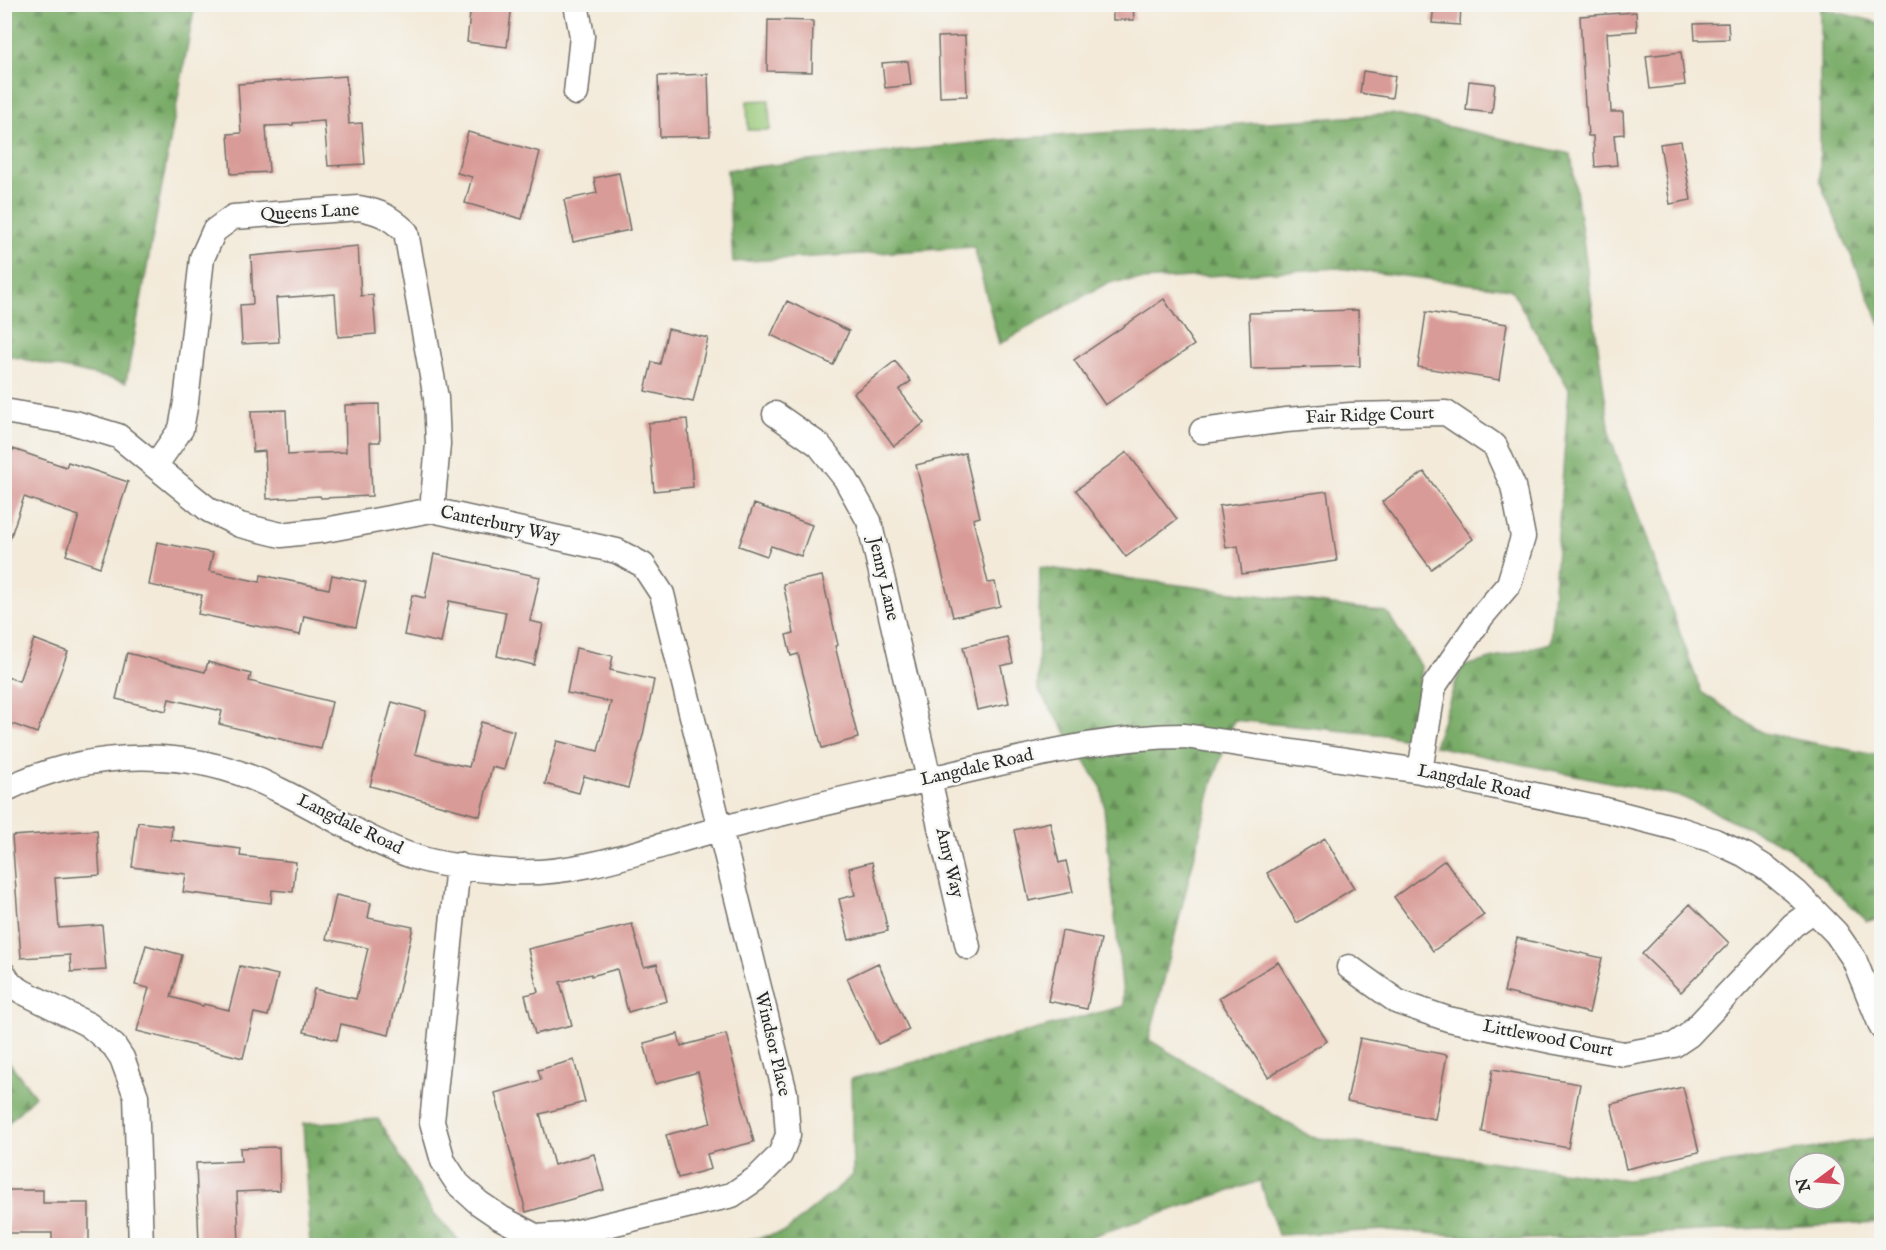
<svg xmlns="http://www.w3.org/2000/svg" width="1886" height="1250" viewBox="0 0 1886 1250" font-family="'IM FELL English',serif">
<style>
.green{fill:#97c877;stroke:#617a51;stroke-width:1.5}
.forest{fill:url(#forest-firs);stroke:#526c4a;stroke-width:1.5;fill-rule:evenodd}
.building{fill:#d99b97}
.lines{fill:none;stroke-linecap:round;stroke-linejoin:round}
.minor-casing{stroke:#716e68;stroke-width:27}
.minor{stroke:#fff;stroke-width:24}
.labels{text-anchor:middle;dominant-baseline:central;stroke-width:5;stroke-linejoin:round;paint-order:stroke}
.street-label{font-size:18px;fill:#2b2b2b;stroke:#f6f6f2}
</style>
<defs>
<pattern id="forest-firs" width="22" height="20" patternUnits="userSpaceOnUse" patternTransform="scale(1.5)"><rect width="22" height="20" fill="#79ac68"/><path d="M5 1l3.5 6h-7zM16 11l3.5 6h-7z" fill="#638c56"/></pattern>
</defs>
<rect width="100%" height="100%" fill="#f6f6f2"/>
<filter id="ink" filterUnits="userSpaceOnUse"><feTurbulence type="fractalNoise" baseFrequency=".0167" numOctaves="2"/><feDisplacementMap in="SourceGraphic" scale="12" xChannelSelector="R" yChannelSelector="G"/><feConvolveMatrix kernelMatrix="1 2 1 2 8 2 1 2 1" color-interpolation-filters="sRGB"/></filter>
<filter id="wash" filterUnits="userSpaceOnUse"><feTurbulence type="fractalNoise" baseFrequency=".008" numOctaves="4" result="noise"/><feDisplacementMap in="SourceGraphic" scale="24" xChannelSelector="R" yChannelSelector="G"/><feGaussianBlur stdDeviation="1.35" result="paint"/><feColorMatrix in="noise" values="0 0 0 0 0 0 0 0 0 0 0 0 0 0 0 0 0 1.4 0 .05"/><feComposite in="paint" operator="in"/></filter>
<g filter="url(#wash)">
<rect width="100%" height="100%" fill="#f3ead9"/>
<path class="green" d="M769 100 770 130H748L747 101Z"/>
<path class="forest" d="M5 4 195 5 126 382 5 355Z
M1820 8 1881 23V326L1820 182Z
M1392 114 1571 154 1611 440 1701 692 1763 733 1881 756V919L1867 921 1789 847 1682 797 1434 746 1461 667 1550 643 1569 389 1511 289 1337 268 1109 282 999 344 974 247 733 262 727 170 1010 139Z
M1040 567 1387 612 1422 668 1411 740 1386 735 1234 720 1212 785 1149 1040 1311 1137 1627 1180 1881 1137V1222L1517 1240 1388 1230 1278 1235 1260 1181 1065 1245 719 1246 785 1232 853 1175 851 1079 1124 1006 1102 788 1038 689ZM1799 1163H1835V1199H1799Z
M5 1057 35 1096 5 1126Z
M378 1119 433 1213 463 1245H310L303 1124Z"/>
<g id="blocks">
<path class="building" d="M471 4H512L507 47 467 42Z
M1113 4H1133L1134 20H1113Z
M1434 4H1461L1460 25 1432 23Z
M1636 12 1637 31 1607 33 1611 112H1623L1624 134 1614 135 1617 165 1595 167 1593 136H1588L1586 106H1585L1580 16Z
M768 20 813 21 812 72 767 71Z
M1728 23 1729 39 1695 40 1694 24Z
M965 36 967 96 940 97 938 37Z
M1681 52 1685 85 1650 89 1646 56Z
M908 61 911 85 885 88 882 63Z
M1363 71 1395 76 1392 98 1360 93Z
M708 74 710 136 660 137 658 76Z
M346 76 349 124 362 123 365 164 328 166 324 121 293 123V125L266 126 269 172 231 174 228 134 241 133 238 84Z
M1469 81 1495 84 1492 113 1466 110Z
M468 132 540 152 522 219 465 203 472 177 457 173Z
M1681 141 1691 200 1670 204 1660 144Z
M619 173 630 230 573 242 564 200 597 193 594 178Z
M358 246 361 296 373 295 376 334 338 337 335 294 276 298 279 342 242 344 240 305 253 304 251 256Z
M1164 299 1194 345 1105 405 1074 360Z
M787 301 849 331 833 365 771 335Z
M1358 310 1360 366 1251 369 1249 313Z
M1426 312 1507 324 1499 380 1418 367Z
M668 329 708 338 693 402 645 391 652 362 660 364Z
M895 361 911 381 899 390 924 423 894 446 854 393Z
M379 404 380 442H370L372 496 321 498 320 496 267 499 265 451 253 452 251 411 286 410 288 455 319 453 346 452 345 405Z
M687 419 693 487 654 491 648 423Z
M13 449 66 467 68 462 128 482 100 567 66 555 79 516 24 497 8 545H4V474Z
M1127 452 1177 519 1126 557 1076 490Z
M965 453 980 517 973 519 988 583 995 582 1000 606 953 617 916 465Z
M1424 472 1473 539 1431 569 1382 502Z
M1327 491 1337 561 1242 574 1238 546 1226 548 1219 506Z
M754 504 812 525 801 556 771 546 767 556 739 546Z
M157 542 213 553 209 571 260 582 261 575 329 589 332 575 366 582 356 627 304 616 300 635 198 614 202 595 149 585Z
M434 554 540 577 530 621 543 624 534 665 497 656 506 612 449 601 441 643 404 635 412 595 425 598Z
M822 576 838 645 835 646 858 738 822 748 798 654 791 656 786 635 794 633 783 584Z
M1007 637 1013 663 1001 666 1009 703 977 710 963 647Z
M34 639 68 652 37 733 4 721V676L19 681Z
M576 648 613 656 610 670 654 680 643 735 628 788 584 776 579 793 545 784 557 741 598 751 611 702 567 693Z
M127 653 205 672 208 662 251 674 249 681 332 702 321 749 219 724 222 711 169 699 166 711 116 699Z
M392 702 426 711 415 754 446 762 469 767 481 722 514 731 504 770 492 767 480 816 370 786Z
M138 822 172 826 171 840 241 849 240 856 296 862 293 892 272 890 271 903 183 892 186 874 132 867Z
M1050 822 1059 863 1066 861 1073 892 1029 901 1014 830Z
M97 830 100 875 55 878 59 928 102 925 106 970 71 972 70 955 21 958 12 836Z
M1325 838 1354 888 1297 923 1267 873Z
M1445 860 1484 915 1433 951 1394 897Z
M872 862 888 931 849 940 839 899 855 895 849 868Z
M336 895 371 903 368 918 413 927 389 1035 341 1024 337 1040 304 1032 314 989 356 999 368 948 326 939Z
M1690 904 1729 943 1681 992 1642 954Z
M632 924 644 967 657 964 667 1001 628 1012 617 969 591 976V974L560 982 572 1025 535 1034 525 995 538 992 528 949Z
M1062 931 1101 939 1087 1009 1048 1001Z
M1517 938 1602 958 1589 1013 1504 992Z
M146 945 182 955 171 997 203 1006 204 1004 229 1010 240 966 278 975 268 1016 254 1013 243 1058 137 1031 149 988 135 985Z
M1278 962 1327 1041 1268 1077 1219 998Z
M878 963 909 1030 878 1044 847 978Z
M678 1034 681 1046 726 1034 754 1142 707 1154 711 1169 678 1178 666 1135 711 1123 698 1072 655 1084 644 1043Z
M1360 1038 1447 1055 1435 1119 1347 1101Z
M574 1060 585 1102 540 1114 554 1165 594 1154 604 1190 526 1212 495 1093 541 1080 538 1070Z
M1493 1069 1580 1084 1568 1148 1482 1132Z
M1683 1087 1699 1152 1626 1169 1611 1104Z
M279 1147 280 1190 237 1192 239 1245H199L196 1163 241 1161 240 1148Z
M8 1190H43V1203H89V1245H52V1233H8Z"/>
</g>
</g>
<g filter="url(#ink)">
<use href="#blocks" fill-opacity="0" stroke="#716e68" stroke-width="1.5"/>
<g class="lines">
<defs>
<path id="minor" d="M576 93 582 36 576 4
M4 411 75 423 118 436 209 510 240 525 281 535 325 530 432 510 617 551 643 565 662 594 785 1093 788 1135 780 1155 757 1178 732 1195 565 1235 537 1237 501 1218 479 1203 458 1184 443 1161 432 1122 458 865
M775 414 819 445 845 478 869 521 968 947
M1202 431 1286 420 1351 415 1446 413 1495 446 1513 486 1523 537 1509 584 1482 616 1434 686 1420 771
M155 466 181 429 186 402 202 258 214 231 233 217 359 208C381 212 390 217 406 232L436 398 438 444 432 510
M4 790C90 748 192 746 277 789 323 811 367 841 415 857 443 866 483 870 512 872 581 876 650 847 716 830 795 809 876 792 956 773 1032 756 1107 736 1185 736L1420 771 1606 810 1676 828 1715 841 1745 855 1769 870 1796 892 1836 933 1854 959 1882 1028
M1349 967 1398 1002 1448 1019 1556 1042 1624 1054 1674 1045 1689 1035 1793 925 1814 910
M4 974 10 984 23 992 89 1025 114 1046 122 1058 136 1096 141 1246"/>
</defs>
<use href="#minor" class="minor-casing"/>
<use href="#minor" class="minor"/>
</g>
</g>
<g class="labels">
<g class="street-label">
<text transform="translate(310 213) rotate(-3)">Queens Lane</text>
<text transform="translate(1370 416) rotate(-2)">Fair Ridge Court</text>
<text transform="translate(500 525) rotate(12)">Canterbury Way</text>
<text transform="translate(883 579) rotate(77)">Jenny Lane</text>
<text transform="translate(977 768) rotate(-13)">Langdale Road</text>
<text transform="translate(1474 783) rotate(12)">Langdale Road</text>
<text transform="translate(350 825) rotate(26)">Langdale Road</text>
<text transform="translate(949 863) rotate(77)">Amy Way</text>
<text transform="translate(1548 1039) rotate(11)">Littlewood Court</text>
<text transform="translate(772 1044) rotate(77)">Windsor Place</text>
</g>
</g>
<rect width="1886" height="1250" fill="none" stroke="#f6f6f2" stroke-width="24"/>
<g transform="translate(1817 1181) rotate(254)"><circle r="28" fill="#f6f6f2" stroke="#a5a5a2" stroke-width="1.5"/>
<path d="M0-4.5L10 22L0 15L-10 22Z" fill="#d1495b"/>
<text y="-9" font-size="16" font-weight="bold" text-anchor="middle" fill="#2b2b2b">N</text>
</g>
</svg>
